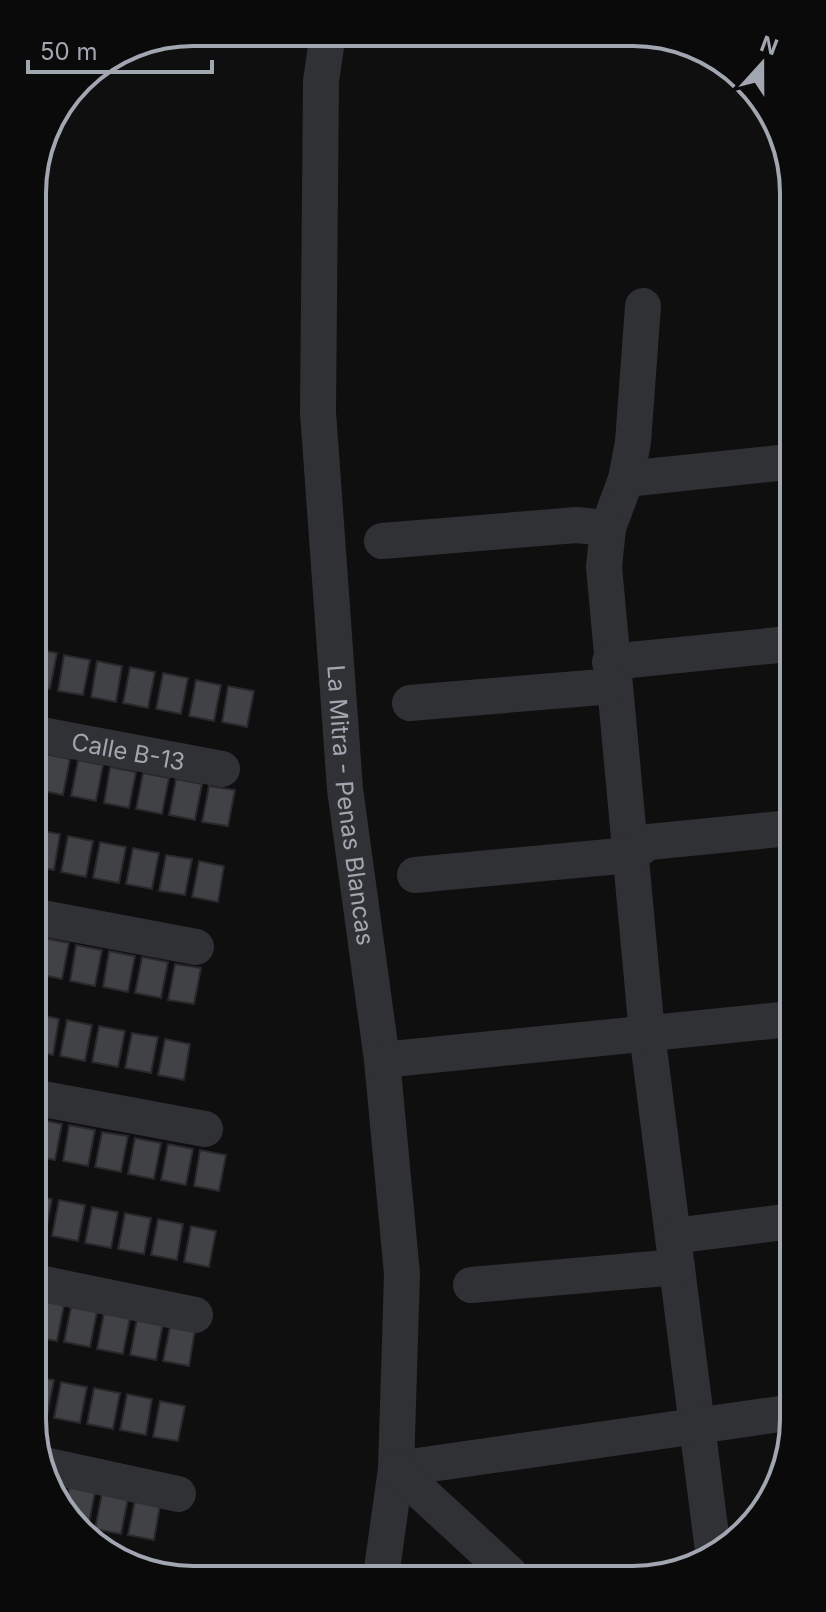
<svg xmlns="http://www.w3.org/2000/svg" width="826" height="1612" viewBox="0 0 826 1612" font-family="Inter,sans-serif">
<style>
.building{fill:#414246;stroke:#29292c;stroke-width:2}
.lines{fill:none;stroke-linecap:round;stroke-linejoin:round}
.minor{stroke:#303135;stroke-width:36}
.labels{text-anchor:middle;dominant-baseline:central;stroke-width:7;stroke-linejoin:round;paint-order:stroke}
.street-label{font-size:24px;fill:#a2a6b0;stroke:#0a0a0b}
.rim{fill:none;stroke:#a2a6b0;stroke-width:4}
</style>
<rect width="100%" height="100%" fill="#0f0f10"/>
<path class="building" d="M36 649 57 653 50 689 36 687Z
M64 655 90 660 83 695 58 691Z
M97 661 122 666 116 702 91 697Z
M130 667 155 672 148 708 123 703Z
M163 673 188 678 181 714 156 709Z
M196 680 221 685 214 721 189 716Z
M228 686 254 691 247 727 222 722Z
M45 754 70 759 63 795 38 790Z
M78 760 103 765 96 801 71 796Z
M110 767 136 772 129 808 104 803Z
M143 773 169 778 162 814 136 809Z
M176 779 202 784 195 820 169 815Z
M209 786 235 790 228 826 202 822Z
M37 830 60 834 54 870 37 867Z
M68 836 93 841 86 877 61 872Z
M100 842 126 847 119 883 93 878Z
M133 848 159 853 152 889 126 884Z
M166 855 192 859 185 895 159 891Z
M199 861 224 866 218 902 192 897Z
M44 938 69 943 62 979 38 974Z
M76 945 102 950 95 986 70 981Z
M109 951 135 956 128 992 103 987Z
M142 957 168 962 161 998 135 993Z
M175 964 201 968 194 1004 168 1000Z
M38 1014 59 1019 53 1055 38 1052Z
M67 1020 92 1025 85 1061 60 1056Z
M99 1026 125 1031 118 1067 92 1062Z
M132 1033 158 1037 151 1073 125 1068Z
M165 1039 190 1044 184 1080 158 1075Z
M38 1119 62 1124 55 1160 39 1157Z
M69 1125 95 1130 88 1166 63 1161Z
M102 1132 128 1136 121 1172 95 1167Z
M135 1138 161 1143 154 1179 128 1174Z
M168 1144 193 1149 186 1185 161 1180Z
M200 1150 226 1155 219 1191 194 1186Z
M39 1197 52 1199 45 1235 39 1234Z
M59 1200 85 1205 78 1241 52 1236Z
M92 1207 118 1212 111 1248 85 1243Z
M125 1213 151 1218 144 1254 118 1249Z
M158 1219 183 1224 177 1260 151 1255Z
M191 1226 216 1231 209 1267 184 1262Z
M39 1300 64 1305 57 1341 40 1338Z
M71 1307 97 1312 90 1347 64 1342Z
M104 1313 130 1318 123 1354 97 1349Z
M137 1319 163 1324 156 1360 130 1355Z
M170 1326 195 1330 189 1366 163 1361Z
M40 1378 54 1380 47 1416 40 1415Z
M61 1382 87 1387 80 1423 54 1418Z
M94 1388 120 1393 113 1429 87 1424Z
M127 1394 152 1399 146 1435 120 1430Z
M160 1401 185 1406 178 1441 153 1437Z
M69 1487 95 1492 88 1528 77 1526 65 1508Z
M102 1493 128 1498 121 1534 95 1529Z
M135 1500 160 1505 154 1540 128 1535Z"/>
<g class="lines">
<g class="minor">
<path id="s1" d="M328 33 321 81 318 412 345 789 382 1060 402 1274 396 1469 381 1576"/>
<path d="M643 306 633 442 626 479 608 528 604 567 647 1033 713 1551"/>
<path d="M626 479 788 462"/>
<path d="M382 541 576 525 608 528"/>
<path d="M610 662 789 644"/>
<path d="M410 703 613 686"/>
<path id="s2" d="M36 734 222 769"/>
<path d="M415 875 630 855 649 842 790 828"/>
<path d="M37 917 196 947"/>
<path d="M382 1060 791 1019"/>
<path d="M38 1098 205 1129"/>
<path d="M673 1236 792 1221"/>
<path d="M39 1283 195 1315"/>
<path d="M471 1285 677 1267"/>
<path d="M40 1464 178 1494"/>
<path d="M396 1469 794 1412"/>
<path d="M396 1469 510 1574"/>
</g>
</g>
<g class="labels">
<g class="street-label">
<text stroke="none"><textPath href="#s2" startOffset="94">Calle B-13</textPath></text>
<text stroke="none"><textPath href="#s1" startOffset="774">La Mitra - Penas Blancas</textPath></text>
</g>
</g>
<path d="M0 0H826V1612H0ZM193 46H633A147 147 0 0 1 780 193V1419A147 147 0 0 1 633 1566H193A147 147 0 0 1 46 1419V193A147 147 0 0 1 193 46Z" fill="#0a0a0b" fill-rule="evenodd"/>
<path class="rim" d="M193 46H633A147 147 0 0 1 780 193V1419A147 147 0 0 1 633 1566H193A147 147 0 0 1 46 1419V193A147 147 0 0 1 193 46Z"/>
<g transform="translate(762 64) rotate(21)" stroke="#0a0a0b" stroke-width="6" paint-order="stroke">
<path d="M0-6L14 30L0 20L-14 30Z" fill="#a2a6b0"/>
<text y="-12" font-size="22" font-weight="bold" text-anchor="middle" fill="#a2a6b0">N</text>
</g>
<path d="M28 60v12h184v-12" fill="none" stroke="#a2a6b0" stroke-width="4"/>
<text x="40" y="60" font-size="24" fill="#a2a6b0" stroke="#0a0a0b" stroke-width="6" paint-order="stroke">50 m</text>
</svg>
